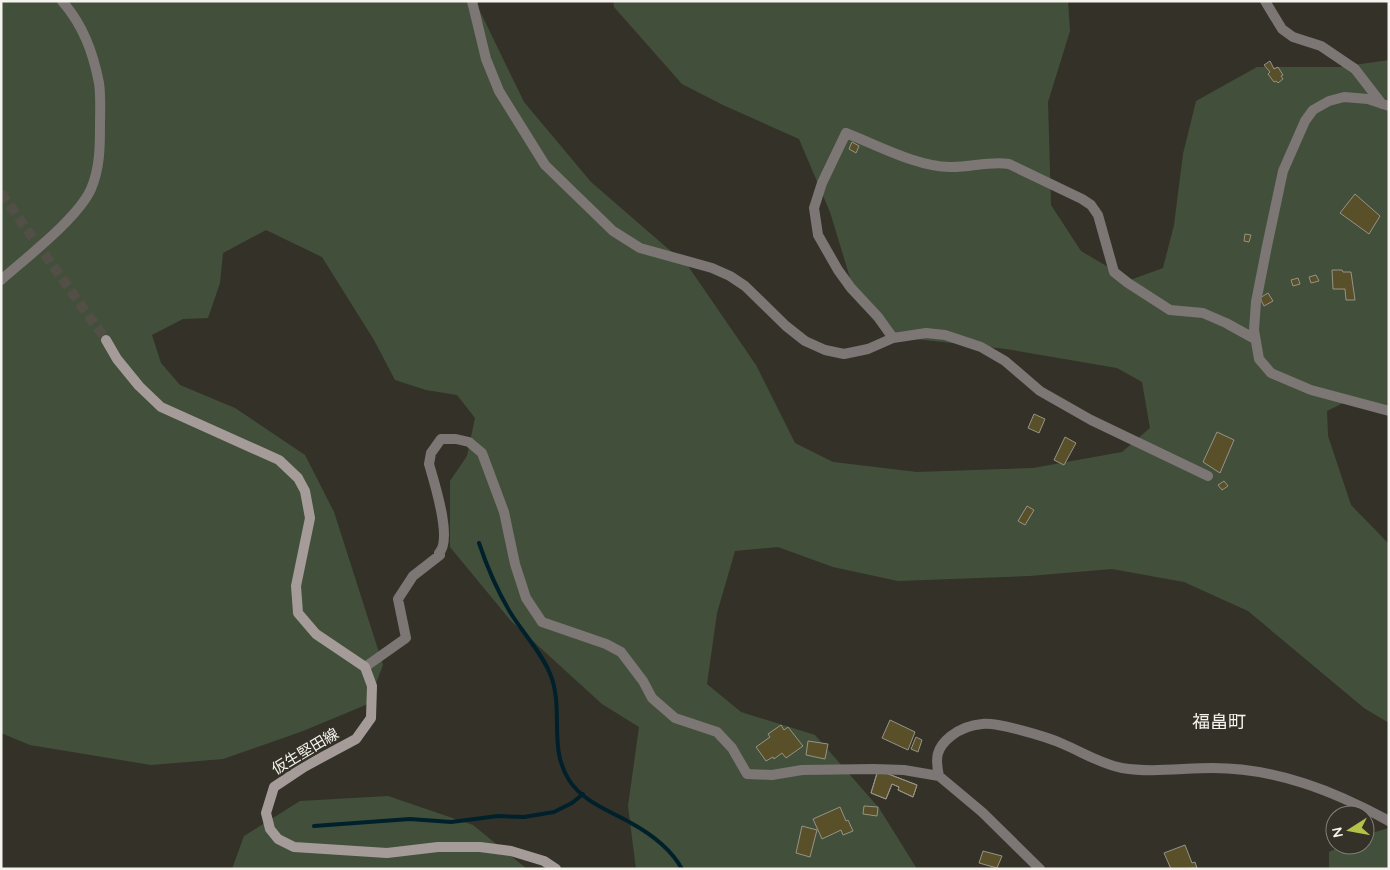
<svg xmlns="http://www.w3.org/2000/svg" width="1390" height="870" viewBox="0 0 1390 870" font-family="Quicksand,'Noto Sans JP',sans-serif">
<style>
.green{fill:#42503b}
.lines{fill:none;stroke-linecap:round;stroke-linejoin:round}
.stream{stroke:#00212b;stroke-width:4}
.building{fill:#59502a;stroke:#969387}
.secondary-tunnel{stroke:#514f46;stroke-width:10;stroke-dasharray:10 5;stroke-linecap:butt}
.minor{stroke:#7c7674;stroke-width:10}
.secondary{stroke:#a59c99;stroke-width:10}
.labels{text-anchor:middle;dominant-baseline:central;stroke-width:5;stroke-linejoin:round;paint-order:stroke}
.street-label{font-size:15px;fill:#f5f3ed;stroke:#343228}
.quarter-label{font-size:18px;fill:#f5f3ed;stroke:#343228}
</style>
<rect width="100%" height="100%" fill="#343228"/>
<path class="green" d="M1 1H475L524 102 591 182 688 266 756 365 795 443 833 462 917 472 1033 468 1122 452 1150 428 1142 382 1117 368 1006 349 897 337 854 291 830 212 799 139 723 105 682 84 614 7 613 1H1068L1070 31 1048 102 1051 205 1081 251 1130 280 1163 268 1174 225 1183 154 1196 101 1257 67H1340L1389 60V409L1351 399 1327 411 1328 436 1351 505 1389 544V723L1364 708 1248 611 1184 582 1112 569 1029 576 898 581 833 567 778 547 735 551 717 613 707 684 741 712 815 735 879 808 917 869H636L628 806 639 727 602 704 511 621 450 547V481L467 456 475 418 457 395 426 390 395 380 374 340 322 257 266 230 223 253 220 283 208 318 183 319 152 335 161 363 180 385 235 408 305 455 334 512 383 665 368 704 303 731 223 759 151 765 30 745 1 733Z
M388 796 473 825 527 869H232L244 836 300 801Z
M1389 828V869H1329V852L1344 845H1365V835Z"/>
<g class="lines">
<path class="stream" d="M479 543C487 567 497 590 510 612 522 632 543 654 551 676 564 711 548 747 569 780 583 802 610 811 631 823 651 834 671 849 682 869
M314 826 410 819 451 822 498 816 524 817 554 812 572 803 583 794"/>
</g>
<path class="building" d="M1270 61 1274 69 1278 67 1283 75 1281 76 1283 79 1278 83 1276 81 1274 82 1268 74 1270 72 1264 65Z
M852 142 859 146 856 153 849 149Z
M1355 194 1380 216 1369 234 1340 213Z
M1245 234 1251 235 1249 242 1244 241Z
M1332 270H1342L1343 272H1351L1355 300H1346L1345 289H1333Z
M1316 275 1319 281 1311 283 1309 277Z
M1298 278 1300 284 1293 286 1291 280Z
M1268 293 1273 301 1264 306 1260 298Z
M1034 414 1045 419 1039 433 1028 428Z
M1217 432 1234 440 1220 473 1203 462Z
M1065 437 1076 443 1064 465 1054 460Z
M1224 481 1228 486 1222 490 1218 485Z
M1027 506 1034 510 1025 525 1018 521Z
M890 720 915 732 908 750 882 738Z
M781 725 784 730 788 727 803 746 786 758 782 753 774 759 773 757 766 761 756 747 770 737 768 734Z
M916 737 922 740 918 752 911 749Z
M808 741 828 744 825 759 806 755Z
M878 770 917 785 913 797 898 790 899 787 892 784 886 799 871 793Z
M878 770 917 785 913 797 898 790 899 787 892 784 886 799 871 793Z
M864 806 878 807 877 816 863 814Z
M840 807 846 821 848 820 853 831 843 835 841 830 822 839 813 819Z
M802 826 817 830 810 857 796 853Z
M1185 845 1192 863 1195 862 1197 868 1171 869 1164 853Z
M983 851 1002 856 997 868 979 863Z"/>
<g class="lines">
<path class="secondary-tunnel" d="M1 193 106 340"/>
<path class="minor" d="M472 1 486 59 499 91 545 165 613 231 640 248 712 268 730 276 745 286 786 326 805 341 825 350 844 354 868 349 893 338 926 333 945 335 981 347 1005 361 1040 391 1091 420 1208 476
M1265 1 1282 29 1293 37 1321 46 1355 69 1382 104
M1389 106 1368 99 1344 97 1329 101 1313 110 1305 121 1283 171 1267 246 1256 302 1254 330 1259 359 1271 373 1311 390 1389 411
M1 280C26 258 78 218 91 189 100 168 100 146 100 125 100 112 101 96 99 83 93 52 83 25 62 1
M893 338 878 317 851 288 838 270 818 235 814 208 822 183 846 133C877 145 919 168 952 167 972 167 990 161 1009 164L1082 199 1091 205 1098 215 1114 272 1128 283 1170 310 1203 313 1226 323 1255 339
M365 667 406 638 398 599 413 576 440 555 439 553C453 539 434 482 429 464L431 453 441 439H456L469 442 482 453 504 512 515 564 526 598 542 622 606 644 621 652 643 681 652 698 675 718 717 732 732 748 747 774 772 775 802 770 873 769 904 770 939 776 982 812 1040 869
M939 776C935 758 936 748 951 736 960 729 970 725 982 724 997 722 1048 737 1063 744 1082 752 1101 764 1122 768 1152 773 1183 768 1213 768 1276 768 1334 791 1389 821"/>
<path class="secondary" d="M106 340 117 359 139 386 161 407 279 460 298 478 305 491 310 518 296 586 298 613 316 634 365 667 372 686 371 718 356 739 304 767 274 787 266 813 270 829 278 839 294 847 387 853 438 847H480L511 851 544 861 556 869"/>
</g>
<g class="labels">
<g class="street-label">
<text transform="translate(305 751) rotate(-31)">仮生堅田線</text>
</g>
<g class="quarter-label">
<text x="1219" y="721">福畠町</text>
</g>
</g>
<rect width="1390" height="870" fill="none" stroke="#f5f3ed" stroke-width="5"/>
<g transform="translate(1350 830) rotate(259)"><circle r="24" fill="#343228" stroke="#817f77"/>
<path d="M0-4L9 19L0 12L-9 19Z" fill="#b4c24a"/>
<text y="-8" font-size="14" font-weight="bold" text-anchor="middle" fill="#f5f3ed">N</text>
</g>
</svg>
